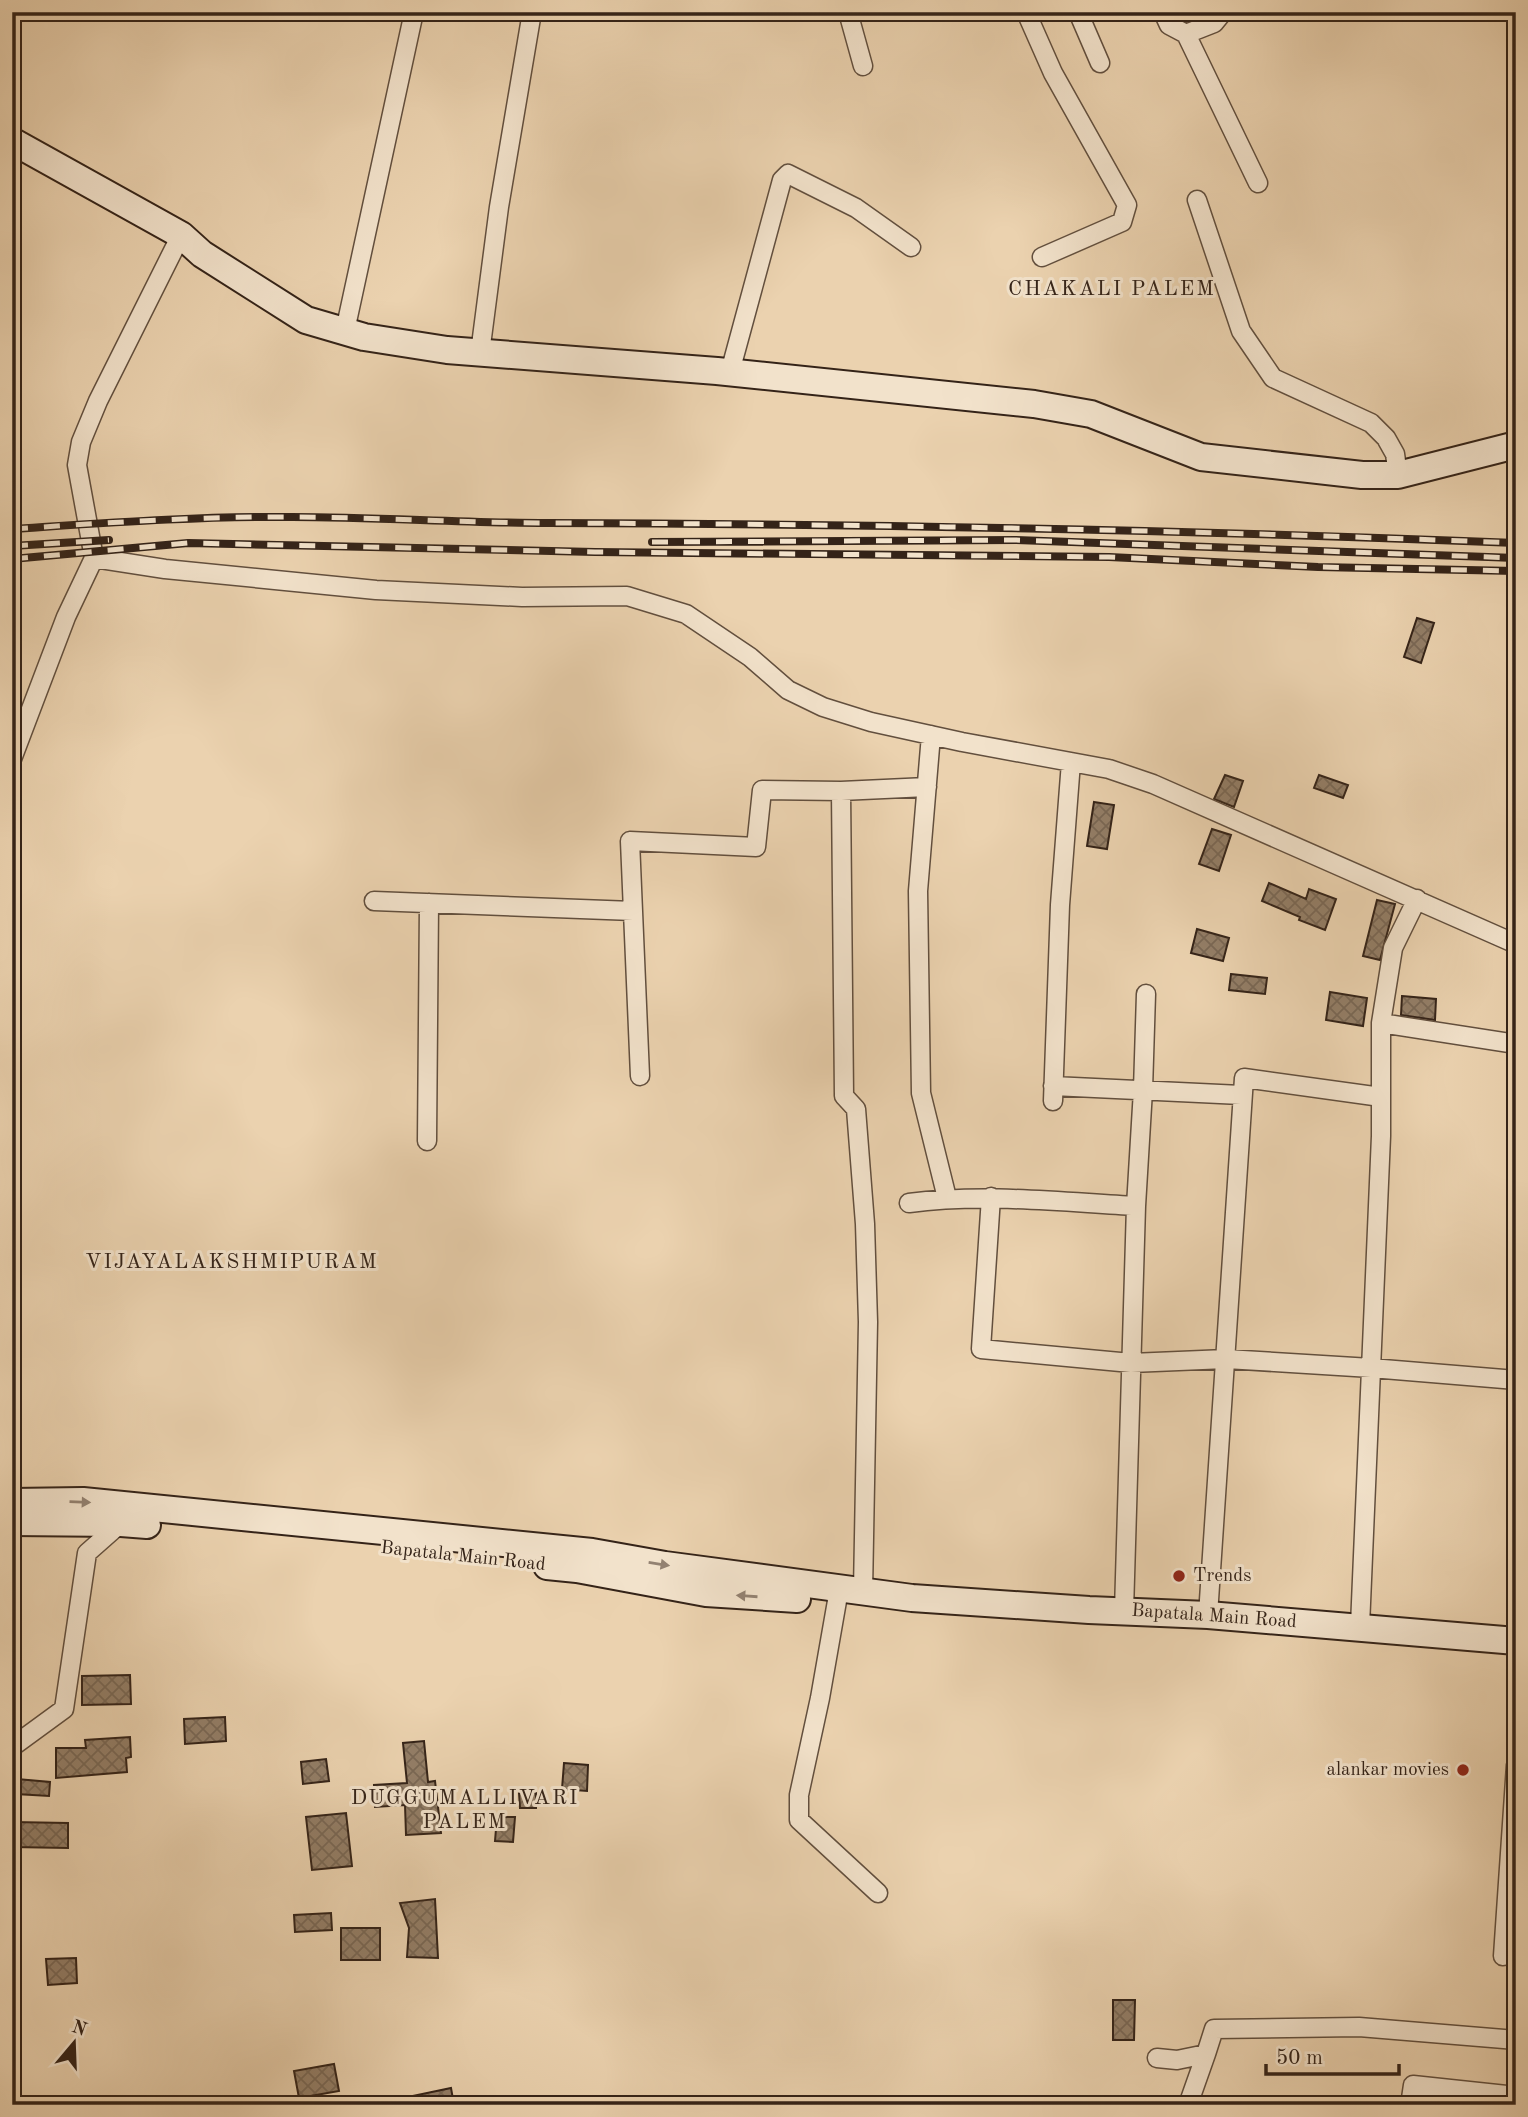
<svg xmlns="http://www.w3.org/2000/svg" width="1528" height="2117" viewBox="0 0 1528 2117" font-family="'Old Standard TT',serif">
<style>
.building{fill:url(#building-cross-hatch);stroke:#342318;stroke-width:2}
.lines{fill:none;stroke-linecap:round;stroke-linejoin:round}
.street-casing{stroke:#624f3e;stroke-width:21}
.secondary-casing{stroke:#342318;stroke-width:30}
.street{stroke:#f2e2cb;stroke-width:18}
.secondary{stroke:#f2e2cb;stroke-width:26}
.rail-casing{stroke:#342318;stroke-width:8}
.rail{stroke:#f2e2cb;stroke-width:5;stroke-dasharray:16;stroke-linecap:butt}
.oneway{fill:#938272}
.poi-dot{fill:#8f2418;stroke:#f2e2cb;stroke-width:2.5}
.labels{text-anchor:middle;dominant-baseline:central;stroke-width:6;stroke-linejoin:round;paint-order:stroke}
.street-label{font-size:19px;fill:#342318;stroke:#f2e2cb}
.poi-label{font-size:19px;fill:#342318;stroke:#f2e2cb;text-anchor:start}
.neighbourhood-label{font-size:21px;letter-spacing:2px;fill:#342318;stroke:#f2e2cb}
</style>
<defs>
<pattern id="building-cross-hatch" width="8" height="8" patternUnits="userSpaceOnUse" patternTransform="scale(1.75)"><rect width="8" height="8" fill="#937e67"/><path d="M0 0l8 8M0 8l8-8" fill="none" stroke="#796754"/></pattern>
</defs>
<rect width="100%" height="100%" fill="#ebd2af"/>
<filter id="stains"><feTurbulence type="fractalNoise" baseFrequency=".00286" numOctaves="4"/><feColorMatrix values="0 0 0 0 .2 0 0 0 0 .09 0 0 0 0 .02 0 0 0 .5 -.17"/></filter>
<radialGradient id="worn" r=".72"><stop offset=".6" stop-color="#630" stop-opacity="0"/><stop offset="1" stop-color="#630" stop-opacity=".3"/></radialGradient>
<path class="building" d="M1417 618 1434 623 1421 663 1404 657Z
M1225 775 1243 781 1234 807 1214 799Z
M1319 775 1348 785 1343 798 1314 788Z
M1094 802 1114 805 1107 849 1087 846Z
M1212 829 1231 835 1219 871 1199 864Z
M1269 883 1306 899 1309 889 1336 899 1325 930 1299 920 1300 917 1262 901Z
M1377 900 1395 904 1380 960 1363 956Z
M1197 929 1229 938 1223 961 1191 953Z
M1231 974 1267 978 1265 994 1229 990Z
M1330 992 1367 998 1363 1026 1326 1020Z
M1402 996 1436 999 1435 1020 1401 1015Z
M130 1675 131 1704 82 1705V1676Z
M225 1717 226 1741 185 1744 184 1719Z
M130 1737 131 1757 126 1758 127 1772 56 1778V1748H86L85 1740Z
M424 1741 428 1782 435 1781 441 1833 406 1835 405 1805 375 1807 374 1785 407 1783 403 1743Z
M326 1759 329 1781 303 1784 301 1762Z
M564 1763 588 1765 587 1791 562 1789Z
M17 1779 50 1782 49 1796 16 1794Z
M519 1793H536V1808H520Z
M346 1813 352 1866 312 1870 306 1817Z
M497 1817H515L513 1842 495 1841Z
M12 1822 68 1823V1848L12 1847Z
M435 1899 438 1958 407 1957 409 1928 400 1903Z
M331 1913 332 1930 295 1932 294 1915Z
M341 1928H380V1960H341Z
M76 1958 77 1983 48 1985 46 1959Z
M1113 2000H1135L1134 2040H1113Z
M334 2064 339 2091 299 2098 294 2071Z
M451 2088 454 2105H404L403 2098Z"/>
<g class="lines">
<defs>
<path id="street" d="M848 12 863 66
M1026 12 1053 73 1127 205 1122 222 1042 257
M1078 12 1100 63
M1163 12 1169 25 1186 34 1258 183
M1186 34 1214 23 1223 12
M1197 200 1241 331 1273 378 1371 423 1386 438 1395 454 1398 475
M345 331 414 12
M480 353 499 207 532 12
M730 372 782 180 788 174 856 208 911 247
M94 558 165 569 376 590 522 597 627 596 686 614 750 657 788 690 823 707 871 722 962 742 1109 769 1153 784 1516 944
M931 735 918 891 921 1093 947 1198
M12 759 66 617 94 558 77 465 81 442 98 401 181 235
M841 791 844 1096 856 1109 865 1224 868 1322 863 1591
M374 901 633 911
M1381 1023 1516 1044
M640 1076 630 841 756 847 762 790 841 791 927 787
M1053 1086 1241 1095
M1053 1101 1060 905 1071 762
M427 1141 429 903
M991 1197 981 1349 1131 1363 1226 1359 1371 1368 1516 1380
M909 1203C984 1193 1060 1202 1136 1206
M835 1587 837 1601 820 1698 799 1795V1820L878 1893
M1124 1611 1136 1206 1143 1090 1146 994
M1208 1615 1244 1078 1381 1097
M1360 1626 1381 1136V1023L1393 948 1417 899
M12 1747 64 1709 87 1553 121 1523
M1503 1956 1516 1765
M1157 2058 1177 2060 1206 2054 1214 2029 1359 2027 1516 2040
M1188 2105 1206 2054
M1410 2105 1413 2085 1516 2096"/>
<path id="secondary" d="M12 141 181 235 202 254 306 320 364 337 447 350 717 371 1034 404 1091 414 1201 457 1362 475H1398L1516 445
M12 1502 83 1501 592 1552 665 1565 912 1598 1089 1610 1208 1615 1516 1641
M12 1522 121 1523 147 1525
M547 1566 577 1569 706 1593 797 1599"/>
</defs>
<use href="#street" class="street-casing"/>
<use href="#secondary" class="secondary-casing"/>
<use href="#street" class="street"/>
<use href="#secondary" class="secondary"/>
<defs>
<path id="rail" d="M12 529C105 523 198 516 292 517 377 517 463 523 548 523 871 524 1193 530 1516 543
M652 542 1016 540 1516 558
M12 546 109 540
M12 559 188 543 595 552 1109 557 1318 567 1516 571"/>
</defs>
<use href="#rail" class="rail-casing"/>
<use href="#rail" class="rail"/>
</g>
<defs><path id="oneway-solid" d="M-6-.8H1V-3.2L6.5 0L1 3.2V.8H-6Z" transform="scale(1.75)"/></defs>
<g class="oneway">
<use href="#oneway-solid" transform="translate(80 1502) rotate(2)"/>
<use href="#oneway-solid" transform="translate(659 1564) rotate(9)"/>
<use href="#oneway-solid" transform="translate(747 1596) rotate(-176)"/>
</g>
<g class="poi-dot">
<circle cx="1179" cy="1576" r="7"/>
<circle cx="1463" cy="1770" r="7"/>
</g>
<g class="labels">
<g class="street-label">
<text transform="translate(463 1557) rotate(6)">Bapatala Main Road</text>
<text transform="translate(1214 1617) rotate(4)">Bapatala Main Road</text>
</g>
<g class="poi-label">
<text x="1193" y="1576">Trends</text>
<text x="1449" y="1770" text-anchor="end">alankar movies</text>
</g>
<g class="neighbourhood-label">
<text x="1112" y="289">CHAKALI PALEM</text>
<text x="232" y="1262">VIJAYALAKSHMIPURAM</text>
<text x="465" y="1798">DUGGUMALLIVARI<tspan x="465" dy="24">PALEM</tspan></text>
</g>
</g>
<rect width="1528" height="2117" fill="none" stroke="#ebd2af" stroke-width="42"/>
<rect x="14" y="14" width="1500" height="2089" fill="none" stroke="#342318" stroke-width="3.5"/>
<rect x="21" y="21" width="1486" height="2075" fill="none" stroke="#342318" stroke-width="2"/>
<g transform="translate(74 2043) rotate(19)" stroke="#f2e2cb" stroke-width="5" paint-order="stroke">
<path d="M0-5L12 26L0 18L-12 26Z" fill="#342318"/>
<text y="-10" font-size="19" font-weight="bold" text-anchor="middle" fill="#342318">N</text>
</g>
<path d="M1266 2064v10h133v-10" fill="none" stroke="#342318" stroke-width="3.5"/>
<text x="1276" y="2064" font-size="21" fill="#342318" stroke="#f2e2cb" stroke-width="5" paint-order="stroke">50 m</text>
<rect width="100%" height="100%" filter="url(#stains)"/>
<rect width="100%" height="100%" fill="url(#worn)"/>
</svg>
